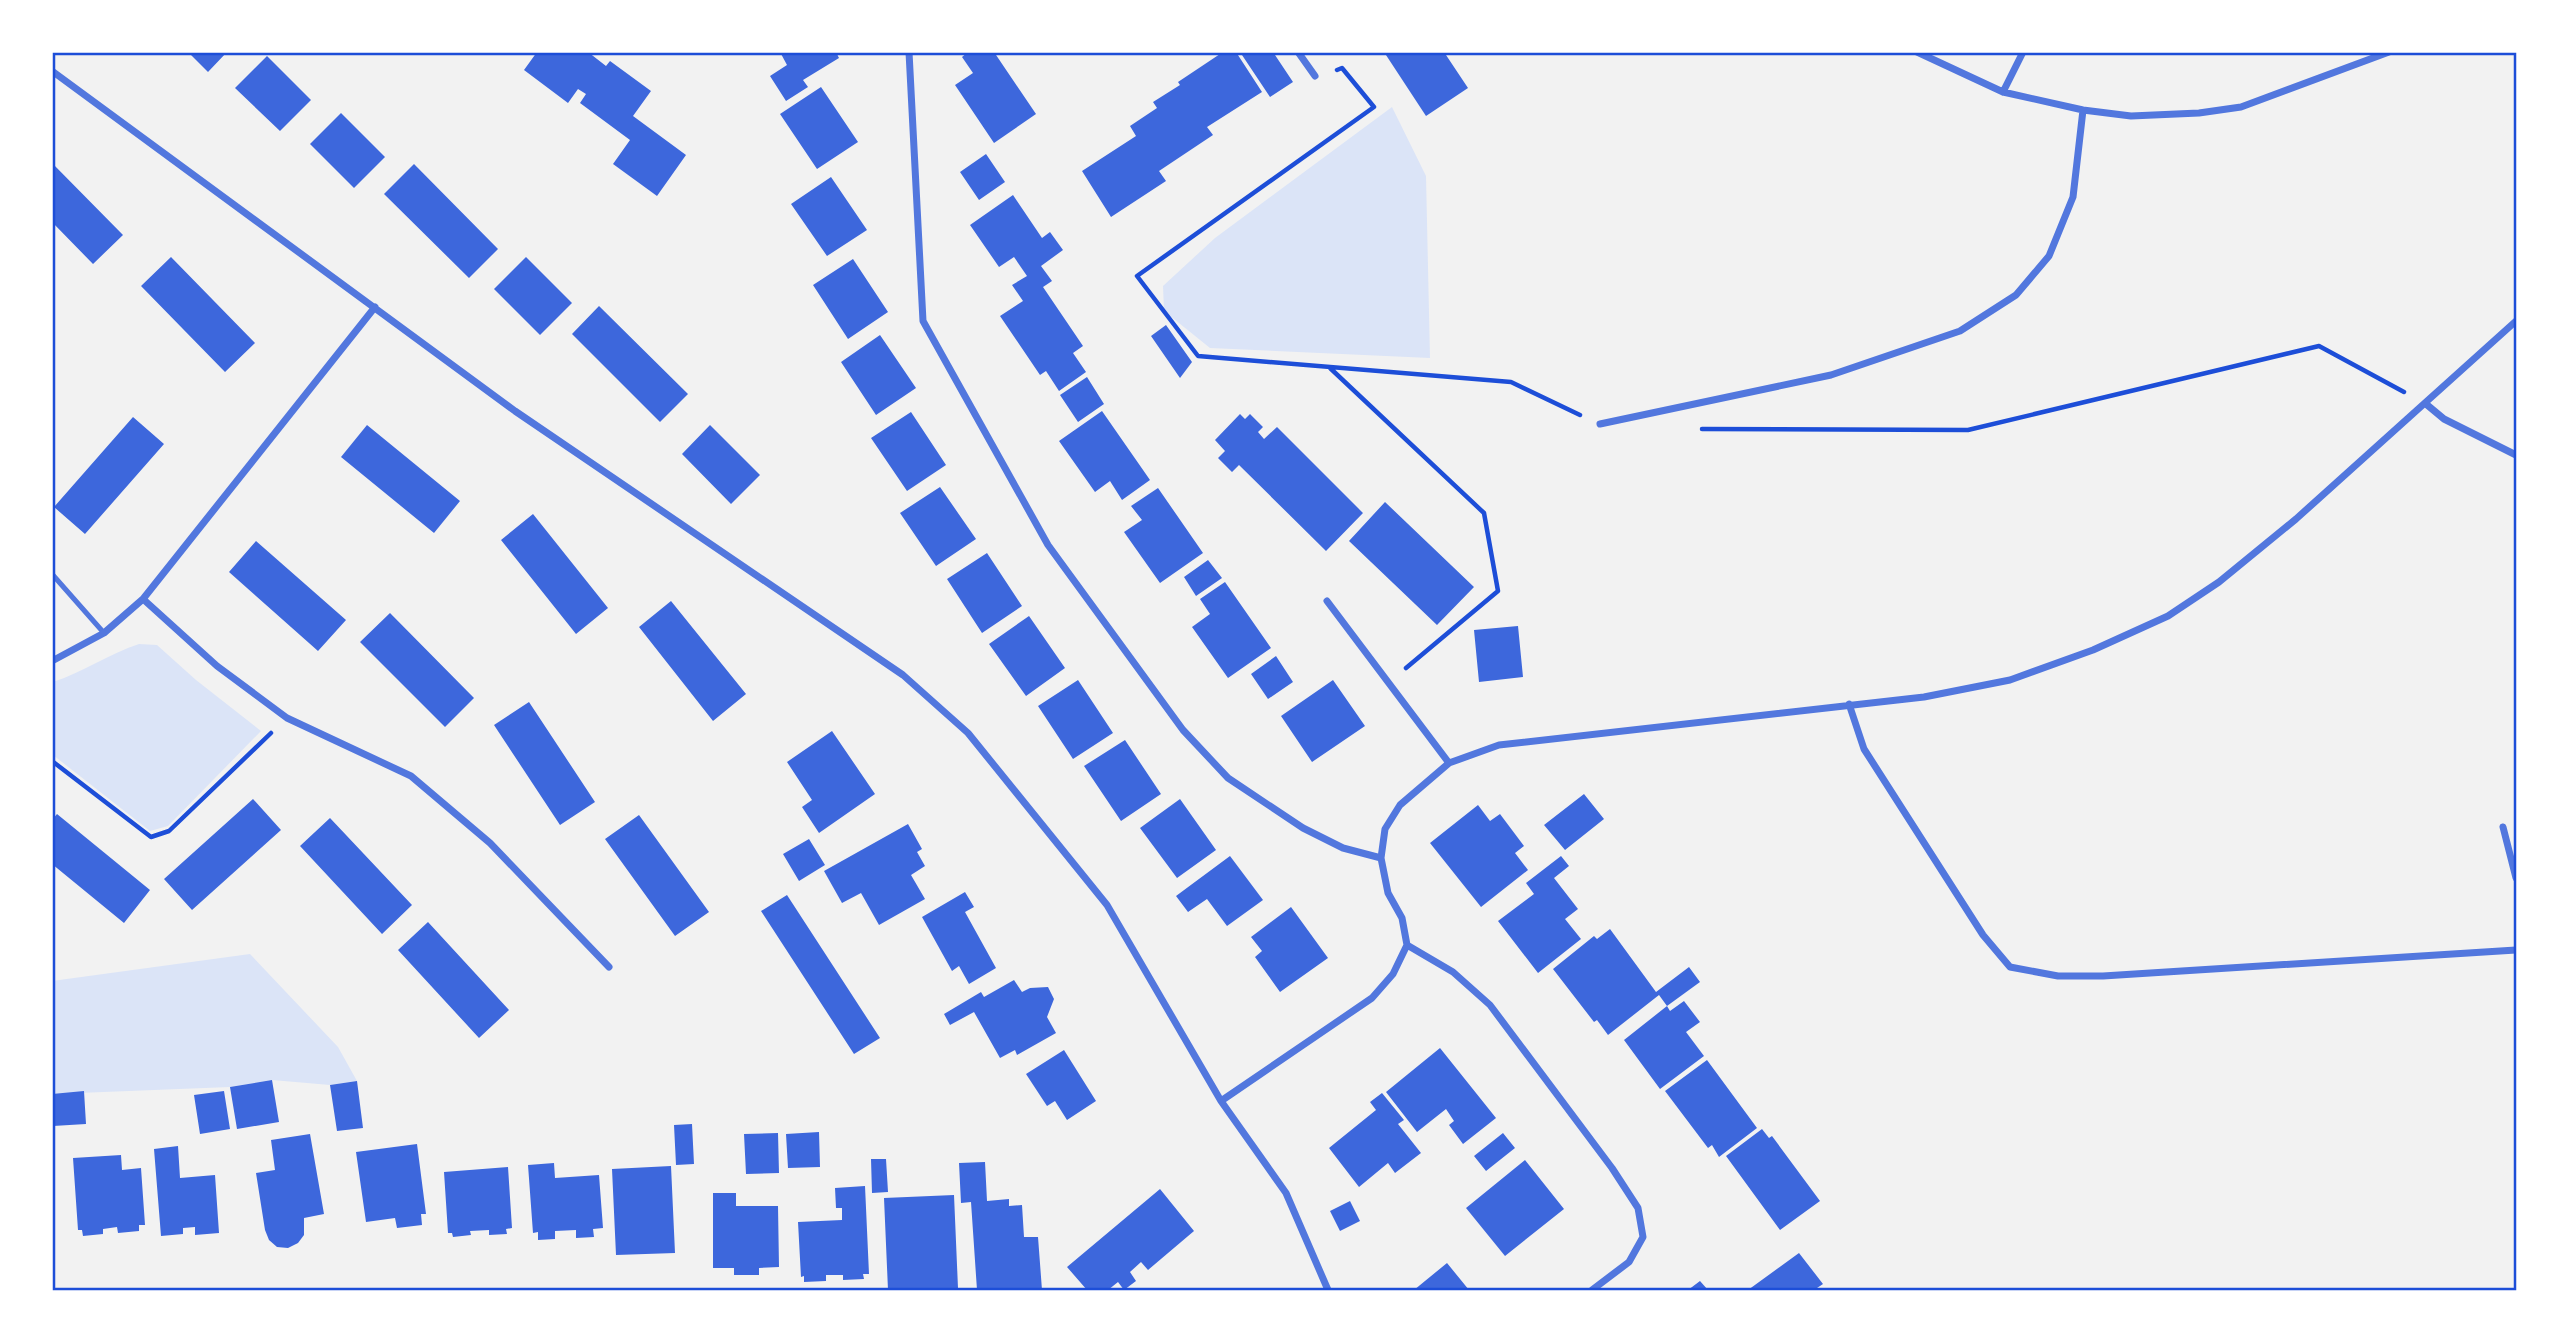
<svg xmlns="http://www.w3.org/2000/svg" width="2569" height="1343" viewBox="0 0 2569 1343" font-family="Cabin,sans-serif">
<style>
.green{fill:#dbe4f7}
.building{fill:#3d67dc}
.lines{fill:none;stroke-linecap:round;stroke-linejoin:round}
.path{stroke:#1d4ed8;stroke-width:4.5}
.service{stroke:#5277de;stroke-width:5}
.minor{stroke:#5277de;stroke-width:7}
.neatline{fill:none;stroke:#1d4ed8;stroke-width:2.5}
</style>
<rect width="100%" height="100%" fill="#f2f2f2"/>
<path class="green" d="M1392 107 1426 176 1430 358 1210 348 1164 311 1163 286 1215 238Z
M139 644 157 645 196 680 261 731 168 826 150 831 53 755V682C83 672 109 654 139 644Z
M250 954 338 1047 357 1081 330 1085 272 1080 230 1087 53 1094 52 981Z"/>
<path class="building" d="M188 52H227L208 72Z
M537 52H588L606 66 610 61 651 91 633 116 686 155 657 196 613 164 630 140 580 103 586 94 578 89 568 103 524 70Z
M780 52H836L839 58 803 80 808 87 786 101 770 76 787 65Z
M968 52H994L1036 114 994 143 955 85 973 73 962 57Z
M1223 52H1236L1262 92 1207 127 1213 135 1159 171 1166 181 1111 217 1082 171 1136 136 1130 126 1157 108 1153 102 1180 85 1178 82Z
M1240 52H1273L1293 82 1270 97Z
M1384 52H1444L1468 88 1426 116Z
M267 56 311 100 280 131 235 88Z
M821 87 858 142 817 169 780 114Z
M341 113 385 157 354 188 310 144Z
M986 154 1005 182 979 200 960 172Z
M52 163 123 235 93 264 52 222Z
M414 164 498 249 469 278 384 194Z
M831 177 867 230 827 256 791 204Z
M1013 195 1042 238 1050 232 1063 250 1041 266 1052 281 1043 287 1083 346 1073 353 1086 372 1059 391 1046 371 1040 375 1000 316 1023 301 1012 285 1027 276 1014 257 999 267 970 225Z
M171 257 255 343 225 372 141 286Z
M526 257 572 303 540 335 494 289Z
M853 259 888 312 848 339 813 285Z
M599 306 688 394 660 422 572 334Z
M1166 325 1192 362 1180 378 1151 336Z
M880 335 916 388 876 415 841 362Z
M1087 377 1104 404 1078 422 1060 395Z
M1102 411 1150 480 1122 500 1110 481 1095 492 1059 441Z
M911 412 946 465 907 491 871 438Z
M1240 414 1245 419 1250 414 1263 427 1258 432 1264 439 1277 427 1363 513 1326 551 1239 465 1232 472 1218 458 1225 451 1215 440Z
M133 417 164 444 85 534 54 507Z
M367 425 460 501 434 533 341 457Z
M710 425 760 475 731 504 682 454Z
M940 487 976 539 936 566 900 513Z
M1158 488 1203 553 1160 583 1124 532 1142 520 1131 506Z
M1385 502 1474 587 1437 625 1349 541Z
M533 514 608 608 576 634 501 540Z
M256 541 346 620 318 651 229 572Z
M987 553 1022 606 982 633 947 579Z
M1208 560 1222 578 1196 596 1184 577Z
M1225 582 1271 648 1228 678 1192 627 1210 614 1200 599Z
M671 601 746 694 713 721 639 627Z
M390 613 474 698 445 727 360 642Z
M1029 616 1065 668 1026 696 989 644Z
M1518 626 1523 677 1479 682 1474 630Z
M1276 656 1293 682 1268 699 1251 674Z
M1078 680 1113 733 1073 759 1038 706Z
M1333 680 1365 726 1312 762 1281 716Z
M529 702 595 802 560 825 494 725Z
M832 731 875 794 819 833 802 807 812 800 787 762Z
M1125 740 1161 794 1121 821 1084 766Z
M1584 794 1604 819 1565 850 1544 825Z
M253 799 281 830 192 910 164 879Z
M1180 799 1216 850 1177 878 1140 828Z
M1478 805 1490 821 1500 814 1524 846 1515 853 1528 870 1481 907 1430 843Z
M57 814 150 890 124 923 52 864V820Z
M639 815 709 912 675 936 605 839Z
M330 818 412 905 382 934 300 846Z
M908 824 922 849 917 852 925 866 911 875 925 899 879 925 861 893 842 903 824 871Z
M809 839 825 865 799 881 783 854Z
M1230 856 1263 900 1227 926 1207 899 1188 912 1176 896Z
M1561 856 1569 866 1554 878 1578 909 1565 919 1581 939 1538 973 1498 921 1534 894 1526 883Z
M965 892 974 907 965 912 996 968 969 984 959 966 952 971 922 917Z
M787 895 880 1038 854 1054 761 911Z
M1291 907 1328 958 1280 992 1255 957 1262 951 1251 937Z
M428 922 509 1010 479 1038 398 950Z
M1610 929 1656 992 1689 967 1700 982 1667 1006 1659 995 1608 1035 1597 1020 1594 1022 1553 969 1594 936 1597 939Z
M1014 980 1022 992 1030 988 1048 987 1054 999 1047 1017 1056 1033 1017 1055 1015 1050 1000 1058 974 1012 950 1025 944 1014 981 992 984 997Z
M1684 1001 1700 1022 1686 1032 1704 1056 1660 1089 1624 1040 1667 1006 1670 1011Z
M1440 1048 1496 1118 1463 1144 1449 1125 1454 1121 1446 1109 1417 1132 1386 1092Z
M1064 1050 1096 1101 1067 1120 1055 1101 1047 1106 1026 1074Z
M1707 1060 1757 1128 1719 1157 1712 1145 1708 1148 1665 1091Z
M272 1080 279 1122 237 1129 230 1087Z
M357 1081 363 1128 337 1131 330 1085Z
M84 1091 86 1124 53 1126 52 1094Z
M224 1091 230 1129 200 1134 194 1095Z
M1382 1093 1404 1120 1398 1124 1421 1153 1395 1173 1388 1163 1359 1187 1329 1148 1376 1110 1370 1102Z
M692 1124 694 1164 676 1165 674 1125Z
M1762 1129 1769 1138 1772 1136 1820 1201 1780 1230 1726 1156Z
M819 1132 820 1167 788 1168 786 1134Z
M778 1133 779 1173 746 1174 744 1134Z
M1503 1133 1515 1148 1486 1171 1474 1156Z
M310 1134 324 1214 304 1218V1235L298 1243 288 1248 277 1247 269 1240 265 1230 256 1173 275 1170 271 1140Z
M417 1144 426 1214H421L422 1225 397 1228 395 1218 366 1222 356 1152Z
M178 1146 180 1178 215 1175 219 1233 195 1235V1227L183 1228V1234L161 1236 154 1149Z
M121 1155 122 1170 141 1168 145 1225H139V1231L118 1233 117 1227 103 1229V1234L83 1236 82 1230H78L73 1158Z
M871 1159H886L888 1192 872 1193Z
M1525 1160 1564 1209 1505 1256 1466 1208Z
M985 1162 987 1201 1009 1199V1206L1022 1205 1024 1237H1038L1042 1290H977L971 1202 961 1203 959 1163Z
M554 1163 555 1178 599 1175 603 1228 593 1229 594 1237 576 1238V1230L555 1231V1239L538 1240V1232L533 1233 528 1165Z
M671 1166 675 1253 616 1255 612 1169Z
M508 1167 512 1228 506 1229 507 1234 489 1235V1230L470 1231 471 1235 453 1237 452 1233H448L444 1172Z
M865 1186 869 1274H863L864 1279 843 1280V1275H826V1281L804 1282V1276L801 1277 798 1222 842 1220V1208H836L835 1188Z
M1160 1189 1194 1231 1148 1270 1141 1262 1130 1272 1136 1281 1124 1290 1118 1282 1108 1290H1087L1067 1267Z
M713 1193H736V1206H778L779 1267 759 1268V1275H734V1268H713Z
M954 1195 958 1288 888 1290 884 1198Z
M1350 1201 1360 1221 1340 1231 1330 1211Z
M1799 1253 1823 1284 1814 1290H1748Z
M1447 1263 1469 1290H1414Z
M1700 1281 1708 1290H1688Z"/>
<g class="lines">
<path class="path" d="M1337 70 1342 68 1374 107 1137 276 1198 356 1511 382 1580 415
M1330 368 1484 513 1498 591 1406 668
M1702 429 1968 430 2319 346 2404 392
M52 761 151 837 169 831 271 733"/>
<path class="service" d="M52 574 104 633"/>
<path class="minor" d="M909 52 923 321 1048 545 1183 730 1228 778 1303 828 1343 848 1381 858
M1298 52 1315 76
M1917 52 2003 92 2083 110 2131 116 2199 113 2241 107 2389 52
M52 71 515 411 903 675 968 733 1107 905 1221 1101 1286 1193 1328 1290
M2003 92 2023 52
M2426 404 2444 419 2516 455
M1600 424 1831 375 1960 331 2016 295 2049 256 2073 197 2083 110
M143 599 217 666 287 718 411 776 490 843 609 967
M1327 601 1449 763
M52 661 104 633 143 599 375 307
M1849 704 1864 749 1983 935 2010 967 2058 976H2103L2516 950
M2503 827 2516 878
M1407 945 1402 918 1388 893 1381 858 1385 829 1400 805 1449 763 1499 745 1924 697 2010 680 2093 650 2168 616 2219 582 2296 519 2516 321
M1407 945 1453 972 1490 1005 1612 1168 1638 1208 1643 1237 1629 1262 1592 1290
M1221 1101 1372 998 1393 974 1407 945"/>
</g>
<rect width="2569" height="1343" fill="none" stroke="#ffffff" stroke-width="108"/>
<rect x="54" y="54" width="2461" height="1235" class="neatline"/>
</svg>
